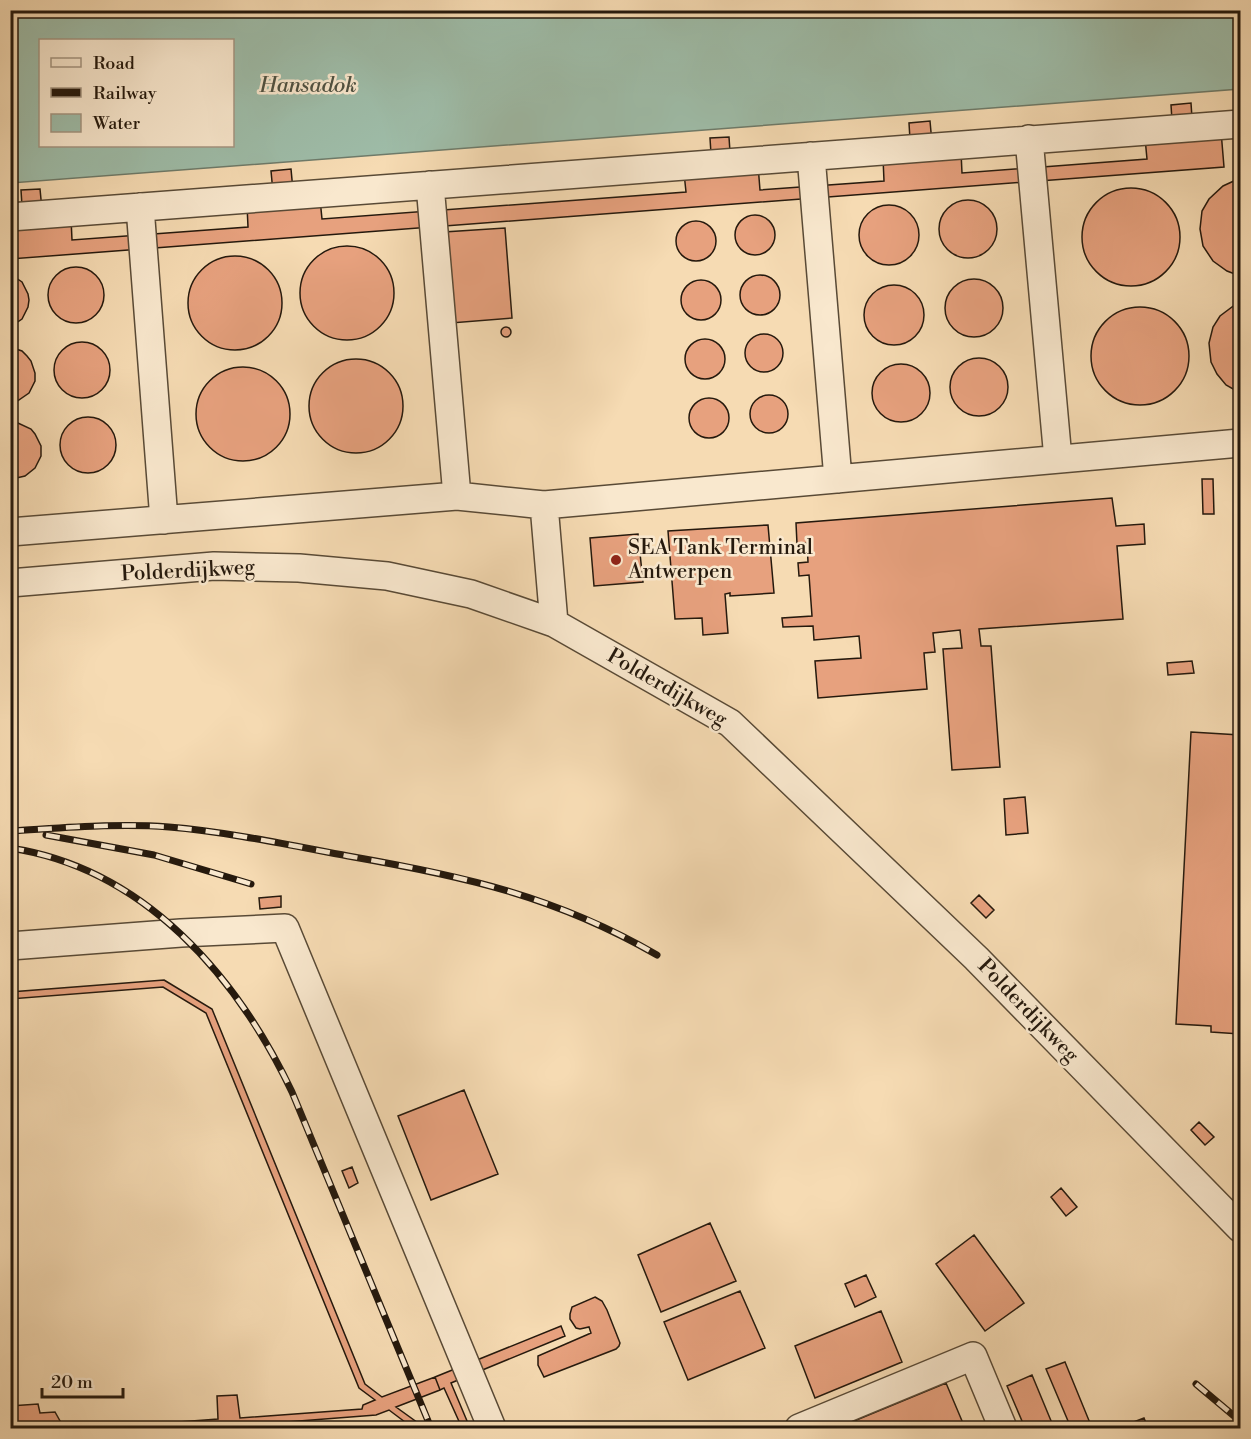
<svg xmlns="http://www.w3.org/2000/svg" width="1251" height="1439" viewBox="0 0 1251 1439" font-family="'Libre Bodoni',serif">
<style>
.water{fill:#9ebca8;stroke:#6e7b6a;stroke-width:1.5;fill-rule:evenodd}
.building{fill:#e7a17e;stroke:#25190d;stroke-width:1.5}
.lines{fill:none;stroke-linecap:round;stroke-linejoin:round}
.minor-casing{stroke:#594a36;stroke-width:30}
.minor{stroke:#f9e8ce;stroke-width:27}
.rail-casing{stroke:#25190d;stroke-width:7}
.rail{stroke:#f9e8ce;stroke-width:4.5;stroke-dasharray:14;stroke-linecap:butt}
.poi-dot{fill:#8f2418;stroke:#f9e8ce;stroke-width:2}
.labels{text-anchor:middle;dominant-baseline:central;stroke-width:5;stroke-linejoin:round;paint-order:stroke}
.poi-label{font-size:21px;fill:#25190d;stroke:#f9e8ce;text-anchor:start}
.street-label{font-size:21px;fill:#25190d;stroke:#f9e8ce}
.water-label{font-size:22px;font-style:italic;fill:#4f5243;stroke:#f9e8ce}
</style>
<rect width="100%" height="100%" fill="#f6dbb3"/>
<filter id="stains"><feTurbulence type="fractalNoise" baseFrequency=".00333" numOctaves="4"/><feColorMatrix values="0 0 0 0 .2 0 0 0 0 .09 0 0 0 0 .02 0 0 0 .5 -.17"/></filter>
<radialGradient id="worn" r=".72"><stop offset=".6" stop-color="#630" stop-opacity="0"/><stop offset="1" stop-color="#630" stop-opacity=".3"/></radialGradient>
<path class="water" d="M11 10 1240 11V89L11 183ZM40 40H232V146H40Z"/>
<path class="building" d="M1191 103 1193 133 1221 131 1224 167 10 259V223L23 222 21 190 40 189 43 220 71 218 72 240 248 227 247 205 274 203 271 171 291 169 294 201 320 199 322 219 686 192 684 173 712 170 710 138 729 137 731 167 758 165 760 190 884 181 883 158 911 156 909 123 930 121 933 154 961 152 962 173 1147 159 1145 138 1173 136 1171 105Z
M1238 179H1240V276L1227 271 1213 261 1203 246 1200 229 1202 211 1209 199 1223 186Z
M1082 237a49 49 0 1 1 98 0a49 49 0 1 1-98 0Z
M939 229a29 29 0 1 1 58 0a29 29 0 1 1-58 0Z
M859 235a30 30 0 1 1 60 0a30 30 0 1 1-60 0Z
M735 235a20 20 0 1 1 40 0a20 20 0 1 1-40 0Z
M676 241a20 20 0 1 1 40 0a20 20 0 1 1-40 0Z
M505 228 512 318 451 323 444 232Z
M300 293a47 47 0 1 1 94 0a47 47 0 1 1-94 0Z
M188 303a47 47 0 1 1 94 0a47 47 0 1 1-94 0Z
M48 295a28 28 0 1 1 56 0a28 28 0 1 1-56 0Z
M10 274 22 282 28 294 29 300 28 307 22 319 10 327Z
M740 295a20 20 0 1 1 40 0a20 20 0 1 1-40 0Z
M945 308a29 29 0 1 1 58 0a29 29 0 1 1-58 0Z
M681 300a20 20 0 1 1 40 0a20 20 0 1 1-40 0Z
M864 315a30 30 0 1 1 60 0a30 30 0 1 1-60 0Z
M1240 301V393L1226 385 1217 374 1211 362 1209 343 1213 327 1220 316Z
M1091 356a49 49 0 1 1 98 0a49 49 0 1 1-98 0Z
M501 332a5 5 0 1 1 10 0a5 5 0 1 1-10 0Z
M745 353a19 19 0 1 1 38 0a19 19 0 1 1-38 0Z
M685 359a20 20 0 1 1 40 0a20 20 0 1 1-40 0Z
M54 370a28 28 0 1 1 56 0a28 28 0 1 1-56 0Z
M10 347 22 351 27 356 31 361 35 373V381L29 393 13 404H10Z
M950 387a29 29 0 1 1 58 0a29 29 0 1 1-58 0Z
M309 406a47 47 0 1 1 94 0a47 47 0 1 1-94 0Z
M872 393a29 29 0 1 1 58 0a29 29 0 1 1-58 0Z
M196 414a47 47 0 1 1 94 0a47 47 0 1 1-94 0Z
M750 414a19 19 0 1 1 38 0a19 19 0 1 1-38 0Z
M689 418a20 20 0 1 1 40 0a20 20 0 1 1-40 0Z
M60 445a28 28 0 1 1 56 0a28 28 0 1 1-56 0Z
M10 423H18L31 429 35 434 41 446V456L35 468 25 476 12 479H10Z
M1202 479H1213L1214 514H1203Z
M1112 498 1116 526 1144 524 1145 544 1117 546 1123 619 979 629 981 646H991L1000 767 952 770 943 649 962 648 960 630 933 633 935 652 924 653 927 689 818 698 815 661 861 658 859 636 814 640 813 626 783 627 782 618 812 616 809 575 799 576 798 563 808 562 807 543 797 544 796 523Z
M768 525 774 593 730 596V593L725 594 728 633 703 635 702 618 675 619 668 531Z
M638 534 643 582 594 586 590 538Z
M1192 661 1194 673 1168 675 1167 663Z
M1191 732 1240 735V1034L1211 1032V1026L1176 1024Z
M1025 797 1028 833 1006 835 1004 799Z
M979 895 994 910 986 918 971 903Z
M281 896V907L260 909 259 898Z
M164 980 212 1009 365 1384 382 1397 435 1377 440 1390 396 1407 425 1428H413L389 1410 376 1415 207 1428H99L218 1419 217 1396 237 1395 240 1418 362 1409 363 1405 375 1400 359 1388 206 1013 163 987 10 999V992Z
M464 1090 498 1174 431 1200 398 1116Z
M1199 1122 1214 1137 1205 1145 1191 1130Z
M352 1167 358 1183 349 1188 342 1171Z
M1061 1188 1077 1207 1066 1216 1051 1197Z
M710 1223 736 1281 661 1312 638 1255Z
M974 1235 1024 1303 985 1331 936 1264Z
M866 1275 876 1297 855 1307 845 1284Z
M740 1291 765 1348 688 1380 664 1322Z
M595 1297 602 1301 607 1310 620 1343 619 1346 616 1349 544 1377 538 1365V1356L591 1333 589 1327 580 1329 576 1328 570 1319V1314L572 1307Z
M881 1311 902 1362 815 1398 795 1346Z
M561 1326 565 1336 451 1383 470 1428H462L444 1388 440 1390 435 1377Z
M1065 1362 1090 1423 1077 1428H1071L1046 1369Z
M1032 1375 1054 1428H1025L1007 1386Z
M946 1383 965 1428H837Z
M38 1404 40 1413 55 1412 64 1428H10V1406Z
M1144 1418 1148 1428H1118Z"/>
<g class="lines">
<defs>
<path id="minor" d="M1029 139 1058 459
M811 156 838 479
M430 185 457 496
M140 207 164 520
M10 217 1240 124
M544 505 554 623
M10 532 457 496 544 505 1240 443
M10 583 214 566 299 568 387 576 471 594 554 623 730 723 976 958 1240 1228
M10 946 181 933 285 928 492 1428
M799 1428 973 1356 1003 1428"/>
</defs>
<use href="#minor" class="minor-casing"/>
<use href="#minor" class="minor"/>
<defs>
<path id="rail" d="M10 831C63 828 117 823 169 827 229 832 289 845 348 856 463 876 555 896 657 955
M46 835 154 855 251 884
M10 848C144 868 237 976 292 1092L431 1428
M1196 1384 1240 1421"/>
</defs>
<use href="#rail" class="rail-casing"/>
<use href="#rail" class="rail"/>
</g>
<circle class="poi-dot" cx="616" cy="560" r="6"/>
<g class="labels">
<g class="poi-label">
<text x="628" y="548">SEA Tank Terminal<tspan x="628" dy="24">Antwerpen</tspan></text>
</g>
<g class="street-label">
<text transform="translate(188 571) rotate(-3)">Polderdijkweg</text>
<text transform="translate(667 688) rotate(30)">Polderdijkweg</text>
<text transform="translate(1028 1011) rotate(46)">Polderdijkweg</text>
</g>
<g class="water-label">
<text x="308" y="85">Hansadok</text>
</g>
</g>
<rect width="1251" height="1439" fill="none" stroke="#f6dbb3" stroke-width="36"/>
<rect x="12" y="12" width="1227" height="1415" fill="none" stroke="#25190d" stroke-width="3"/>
<rect x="18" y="18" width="1215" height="1403" fill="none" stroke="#25190d" stroke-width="1.5"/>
<rect x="39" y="39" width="195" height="108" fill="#f9e8ce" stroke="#a49581" stroke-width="1.5"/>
<rect x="51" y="58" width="30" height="9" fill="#f9e8ce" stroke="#a49581" stroke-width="1.5"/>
<text x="93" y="69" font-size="18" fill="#25190d">Road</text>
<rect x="51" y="88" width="30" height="9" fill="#25190d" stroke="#a49581" stroke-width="1.5"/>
<text x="93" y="99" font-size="18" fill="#25190d">Railway</text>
<rect x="51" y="114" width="30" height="18" fill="#9ebca8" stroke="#a49581" stroke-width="1.5"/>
<text x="93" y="129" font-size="18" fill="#25190d">Water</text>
<path d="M42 1388v9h81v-9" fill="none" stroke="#25190d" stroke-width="3"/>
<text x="51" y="1388" font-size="18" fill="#25190d" stroke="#f9e8ce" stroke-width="4.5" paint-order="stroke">20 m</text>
<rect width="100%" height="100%" filter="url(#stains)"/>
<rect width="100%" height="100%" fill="url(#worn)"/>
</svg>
